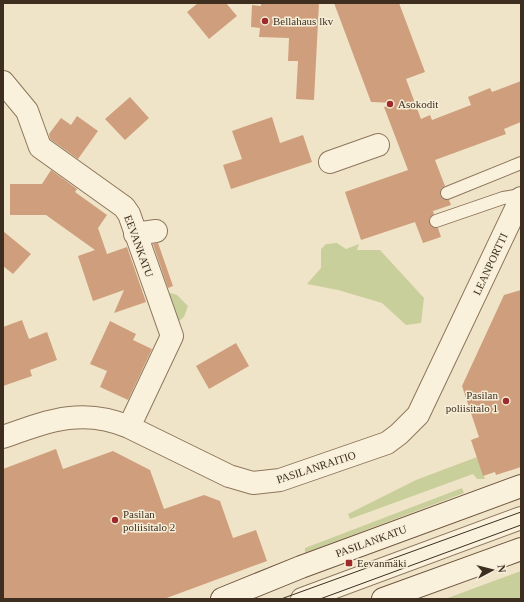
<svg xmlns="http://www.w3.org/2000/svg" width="524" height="602" viewBox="0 0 524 602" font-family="Georgia,serif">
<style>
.green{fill:#c9cf9b}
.building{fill:#cf9f7d}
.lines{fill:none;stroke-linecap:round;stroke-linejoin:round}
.lane-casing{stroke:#8d765c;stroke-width:14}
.street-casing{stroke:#8d765c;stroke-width:24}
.secondary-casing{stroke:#6f573f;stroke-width:24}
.lane{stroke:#faf1dc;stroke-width:12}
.street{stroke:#faf1dc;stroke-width:22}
.secondary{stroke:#faf1dc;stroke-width:22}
.tram{stroke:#3d2e20;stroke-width:1}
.poi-dot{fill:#9e2a2b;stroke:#f7eed8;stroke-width:1.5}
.labels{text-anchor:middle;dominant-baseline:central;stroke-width:3;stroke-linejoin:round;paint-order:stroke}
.poi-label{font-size:11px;fill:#3d2e20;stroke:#f7eed8;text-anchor:start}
.street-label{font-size:11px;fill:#3d2e20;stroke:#f7eed8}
</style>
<rect width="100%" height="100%" fill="#f0e4c8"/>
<path class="green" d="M337 243 346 249 359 244 357 250H380L424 298 421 323 406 325 382 303 338 290 307 284 321 268V249L326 244Z
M171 293 177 295 188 306 184 317 174 325 163 295Z
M477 457 485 479H477L473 474 350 519 348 514 416 480Z
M462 488 464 493 305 553V548Z
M521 571V599H445Z"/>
<path class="building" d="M198 3H226L237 16 209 39 187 12Z
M261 3H319L314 100 296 99 298 61H288L289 38 259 37 260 28 251 27 252 5 261 6Z
M334 3H399L425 72 406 79 421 119 430 115 432 120 471 105 468 97 490 88 492 92 521 81V122L504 129 506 134 435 160 445 186 441 189 440 195 443 199 449 200 451 205 433 211 434 214 429 219 431 226 438 228 441 237 423 243 415 222 361 240 345 192 408 170 384 107 395 103 371 102Z
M130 97 149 118 125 140 105 119Z
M77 116 98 131 78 159 50 139 49 134 61 118 71 125Z
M272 117 280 143 303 135 312 162 231 189 223 165 242 159 232 131Z
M51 170 77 189 75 192 107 215 98 228 107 254 127 247 146 302 114 313 124 290 93 301 78 256 95 250 46 215H10V184H42Z
M3 231 31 254 13 274 3 266Z
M158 243 173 286 168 288 153 244Z
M521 290V467L496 475 495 472 483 476 471 440 479 437 462 386 504 295Z
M22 320 29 339 47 332 57 360 30 370 32 376 3 386V327Z
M110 321 136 334 133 340 152 349 128 400 100 387 107 371 90 364Z
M236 343 249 366 209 389 196 366Z
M56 449 63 469 113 451 150 470 164 509 204 495 220 501 233 538 256 530 267 561 164 599H3V469Z"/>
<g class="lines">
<defs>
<path id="lane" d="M447 193 521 163
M436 221 503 198 521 195"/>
<path id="street" d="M3 82 27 111 40 147 124 207 129 214 172 336 129 427
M330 162 378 145
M135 234 156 231
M3 437C48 421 83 407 129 427L229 476 253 483 280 480 387 443 399 434 418 415 521 198
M302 599 521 518"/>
<path id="secondary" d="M222 599 301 567 521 486
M383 599 521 549"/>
</defs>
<use href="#lane" class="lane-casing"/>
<use href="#street" class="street-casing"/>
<use href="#secondary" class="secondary-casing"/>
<use href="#lane" class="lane"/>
<use href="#street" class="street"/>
<use href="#secondary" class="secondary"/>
<path class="tram" d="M281 599 521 512
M320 599 521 525"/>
</g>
<g class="poi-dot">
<circle cx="265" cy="21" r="4"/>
<circle cx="390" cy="104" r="4"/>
<circle cx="506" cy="401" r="4"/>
<circle cx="115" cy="520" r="4"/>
<rect x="345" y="559" width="8" height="8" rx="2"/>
</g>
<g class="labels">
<g class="poi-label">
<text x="273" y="21">Bellahaus lkv</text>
<text x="398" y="104">Asokodit</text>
<text x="498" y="395" text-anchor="end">Pasilan<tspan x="498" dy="13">poliisitalo 1</tspan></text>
<text x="123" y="514">Pasilan<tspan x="123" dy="13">poliisitalo 2</tspan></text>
<text x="357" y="563">Eevanmäki</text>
</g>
<g class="street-label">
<text transform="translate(139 246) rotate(70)">EEVANKATU</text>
<text transform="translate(490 264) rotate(-65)">LEANPORTTI</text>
<text transform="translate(316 467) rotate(-18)">PASILANRAITIO</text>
<text transform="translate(371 541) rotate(-20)">PASILANKATU</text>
</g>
</g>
<rect width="524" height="602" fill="none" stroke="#3d2e20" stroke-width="8"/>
<g transform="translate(492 570) rotate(83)" stroke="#f7eed8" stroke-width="3" paint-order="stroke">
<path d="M0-3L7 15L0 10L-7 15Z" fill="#3d2e20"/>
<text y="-6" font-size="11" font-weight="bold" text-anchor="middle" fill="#3d2e20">N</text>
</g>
</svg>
